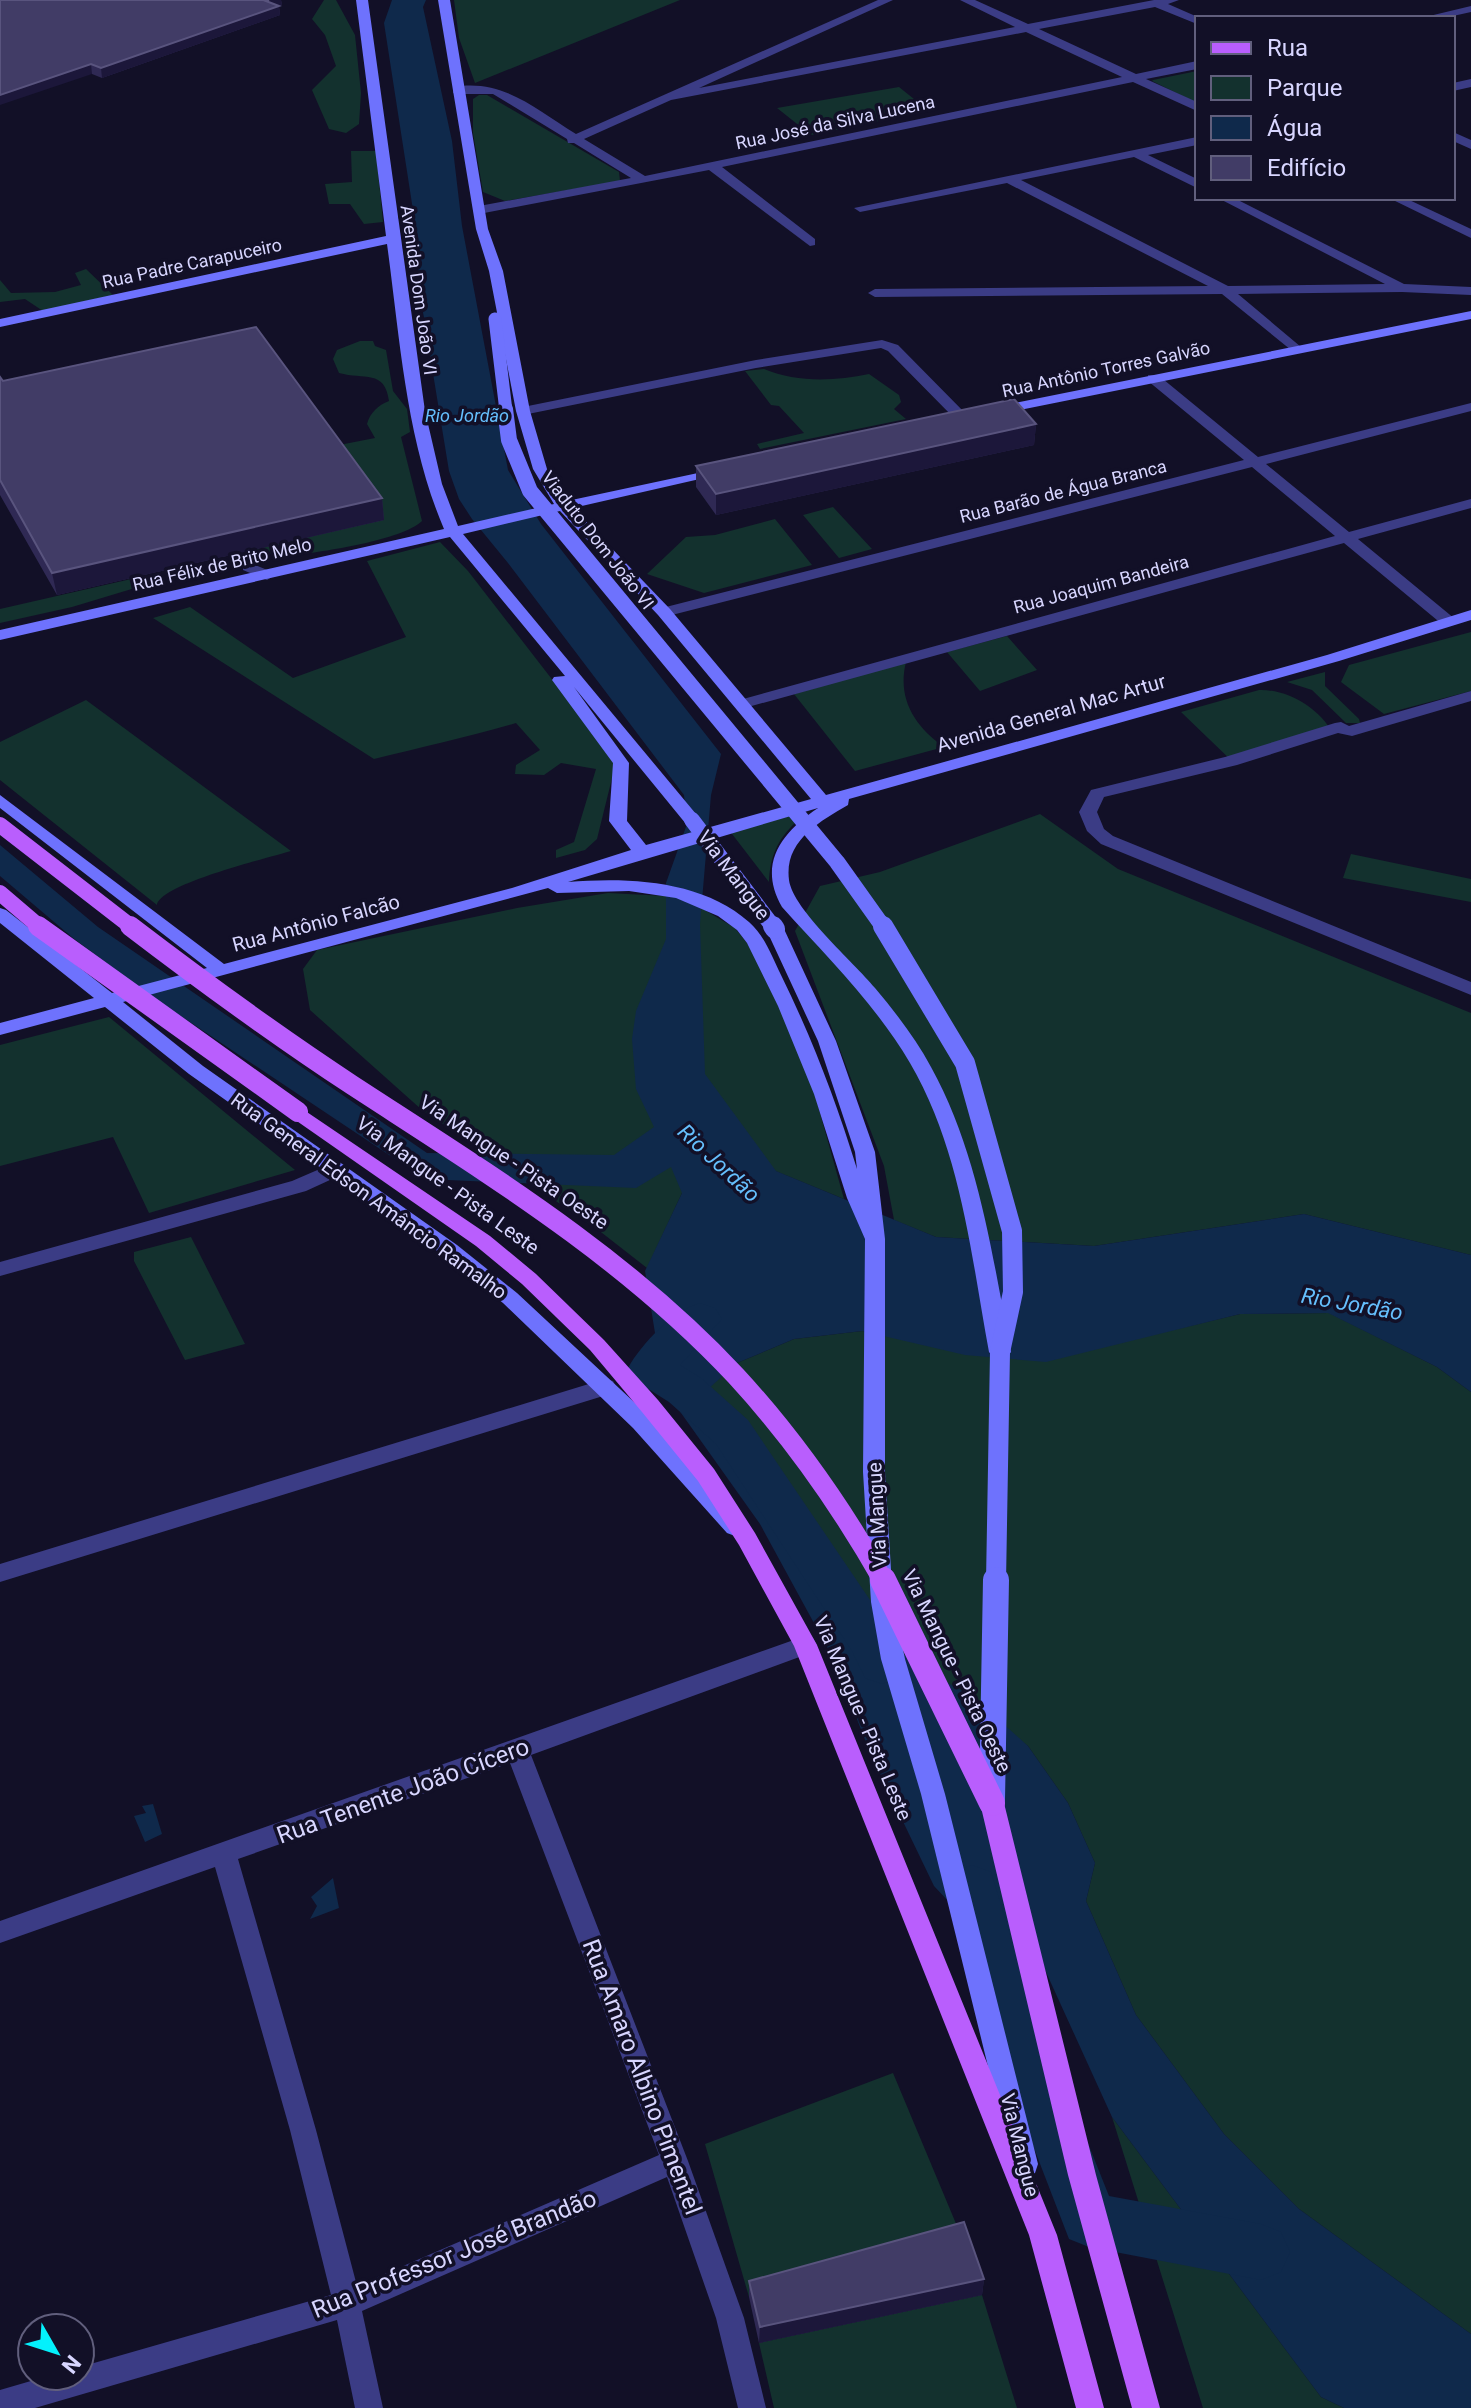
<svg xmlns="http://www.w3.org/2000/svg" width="1471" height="2408" viewBox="0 0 1471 2408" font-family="Roboto,sans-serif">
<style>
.green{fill:#13312e}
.water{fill:#0f294b}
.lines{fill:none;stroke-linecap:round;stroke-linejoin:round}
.river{fill:#0f294b;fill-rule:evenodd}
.street{fill:#3b3c85;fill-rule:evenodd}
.secondary{fill:#6e72fd;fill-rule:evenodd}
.primary{fill:#b95efd;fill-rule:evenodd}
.secondary-bridge-far3{stroke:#6e72fd;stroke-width:13}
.secondary-bridge-far2{stroke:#6e72fd;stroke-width:16}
.secondary-bridge-far1{stroke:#6e72fd;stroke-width:20}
.secondary-bridge{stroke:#6e72fd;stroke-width:26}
.primary-bridge-far2{stroke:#b95efd;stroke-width:16}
.primary-bridge-far1{stroke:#b95efd;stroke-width:20}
.primary-bridge{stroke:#b95efd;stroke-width:26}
.wall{fill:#2f2954}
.shaded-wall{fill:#1c173a}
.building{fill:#413c66;stroke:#59547e;stroke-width:2}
.labels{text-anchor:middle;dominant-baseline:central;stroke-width:7;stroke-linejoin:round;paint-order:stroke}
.far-street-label{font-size:18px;fill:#d8d6ff;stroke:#121027}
.far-water-label{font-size:18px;font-style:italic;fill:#65bffd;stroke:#121027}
.street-label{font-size:20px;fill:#d8d6ff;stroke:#121027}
.water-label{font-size:22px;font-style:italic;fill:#65bffd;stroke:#121027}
.near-street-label{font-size:24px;fill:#d8d6ff;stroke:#121027}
</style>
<rect width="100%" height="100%" fill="#121027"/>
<path class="green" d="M324 0H336L355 35 361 93 359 124 346 133 329 129 312 90 336 66 325 35 312 19Z
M454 0H680L475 83 459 38Z
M1197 71V103L1152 81 1153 80Z
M899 87 929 111 811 135 777 108Z
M479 95H487L619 172 620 181 505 201 483 192 473 133V99Z
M351 151H376L383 222 364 224 350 204H329L325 184 352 182Z
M86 269 113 295 43 311 25 299 0 302V280L11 293 55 292 81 285 75 273Z
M360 341H373L375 346 386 350 393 391 407 409 410 432 401 437 422 521C402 540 323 552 293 555 279 556 263 553 249 551L373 522 329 447 375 438 367 424C370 413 378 405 389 401 385 369 364 380 339 373L333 359 337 350Z
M764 369C797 383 835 381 869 374L899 395 901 402 894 409 906 419 760 449 757 444 804 433 779 406 771 405 745 371Z
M833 507 872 549 839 558 803 515Z
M775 519 812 565 704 593 647 574 686 537 715 535Z
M440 542 468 571 616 762 597 839 585 850 556 858V850L574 842 596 769 561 763 544 775 515 774 516 765 540 750 516 723C468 737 422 747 374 759L153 618 190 607 293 678 406 637 367 561Z
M140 577 142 580 135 588 72 607 0 623V609Z
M1471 632V691L1384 714 1341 682 1349 665Z
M1007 636 1037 670 980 691 947 652Z
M906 662C897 698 914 726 944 747L855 771 794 694Z
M1325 672V686L1359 719 1360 723H1346L1312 690 1287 682Z
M1259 690C1287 689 1320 708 1333 734L1235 764 1181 712Z
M86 700 291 851C268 858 160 884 157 905L0 780V742Z
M787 813 796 822C777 840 770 857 769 882L729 830Z
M1040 814 1118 869 1471 1013V1255L1304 1214 1094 1246 936 1237 894 1220 884 1166 795 931 820 886 880 872Z
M1351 854 1471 879V902L1343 878Z
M608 893 666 896 703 909 735 928 751 948 796 1027 844 1199 714 1146 682 1193 647 1268 597 1229 422 1110 310 1010 303 969 317 950 517 908Z
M109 1017 295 1170 149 1213 113 1137 0 1166V1045Z
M191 1237 245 1344 185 1360 134 1261V1252Z
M1329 1313 1437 1367 1471 1392V2334L1299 2209 1224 2134 1136 2015 1086 1901 1095 1863 1068 1803 1028 1746 920 1667 831 1596 780 1538 707 1423 706 1390 737 1363 794 1339 862 1331 903 1338 1085 1351 1240 1314Z
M893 2073 962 2238 749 2297 705 2144Z
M1112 2117 1321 2397 1344 2408H1203Z
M982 2295 1017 2408H774L759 2343Z"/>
<path class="water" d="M392 0H426L423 7 452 141 462 226 508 470 541 524 721 754 711 795 700 924 705 1074 776 1171 936 1237 1094 1246 1304 1214 1471 1255V1392L1437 1367 1328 1313 1240 1314 1046 1362 965 1355 862 1331 794 1339 737 1363 706 1391 707 1423 780 1538 831 1596 920 1667 973 1697 1028 1746 1068 1803 1095 1863 1086 1901 1136 2015 1224 2134 1299 2209 1471 2334V2408H1344L1321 2397 1112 2117 1025 1926 1037 1995 934 1886 871 1755 833 1658 760 1524 664 1389 645 1271 682 1193 671 1167 636 1188 425 1179 154 998 73 938 0 876V845L98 927 427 1153 614 1155 654 1127 636 1089 632 1039 636 1011 666 939V883L687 824 684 795 508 563 472 519 459 499 449 471 420 294 415 223 384 23Z
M153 1804 162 1834 145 1842 134 1816 146 1813 142 1806Z
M333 1878 339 1908 310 1919 317 1906 311 1897Z"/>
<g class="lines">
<path class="river" d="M700 1303 715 1308 722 1319 680 1365 701 1378 748 1420 889 1628 907 1664 899 1678 882 1684 865 1678 852 1651 716 1444 669 1402 634 1380 628 1368C642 1343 673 1311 700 1303Z
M972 1865 991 1872 1027 1990 1109 2196 1261 2224 1281 2232 1290 2252 1281 2272 1261 2280 1089 2247 1069 2239 973 1990 946 1888 953 1872Z"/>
<path class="street" d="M878 0H893L699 88 1015 27 960 0H975L1028 24 1154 0H1179L1168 4 1200 18H1197V24L1155 7 1039 29 1136 74 1197 61V69L1146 79 1197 102V111L1133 82 722 167 815 239V245L810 246 709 170 479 214 473 210 479 206 631 178 574 143H568L567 139 493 94H457L453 93V87C503 78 535 109 576 134ZM1026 32 1122 77 645 176 584 139 671 100Z
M1471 6V12L1444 18H1421Z
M1471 79V87L1453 91V83Z
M1453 132 1471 140V149L1453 141Z
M1197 137V145L1148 155 1197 179V188L1134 157 1021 180 1228 286 1385 284 1218 198H1234L1404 284 1471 287V295L1402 292 1238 294 1301 347 1303 350 1296 354 1222 294 875 297 868 293 875 289 1208 286 1007 183 860 212 854 208Z
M1389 198H1405L1471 229V238Z
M882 340 898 345 967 415V421H957L888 351 881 348 756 368 523 415 516 411 523 407 756 360Z
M1148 375H1158L1258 457 1471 403V411L1266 464 1349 532 1471 499V508L1358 539 1455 619V625H1443L1344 543 748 707 742 709 734 704 736 701 1335 536 1252 467 664 617 656 612 658 609 1244 460 1148 381Z
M248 562 272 572 275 575 267 580 243 570V564Z
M1471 691V701L1352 736 1338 733 1237 765 1104 797 1097 812 1104 829 1113 836 1471 982V995L1101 844 1087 831 1079 812 1091 790 1225 757 1335 723 1341 722 1349 726Z
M336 1162 343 1164 346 1169 343 1174 306 1191 0 1276V1262L292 1181Z
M605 1379 613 1381 616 1387 613 1393 0 1582V1564Z
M805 1636 813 1638 817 1645 813 1652 531 1755 688 2161 744 2318 766 2408H738L716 2318 667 2177 362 2311 383 2408H355L337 2320 35 2408H0V2390L48 2376H80V2367L331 2295 290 2130 215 1867 0 1943V1921ZM510 1763 659 2155 357 2286 316 2130 238 1859Z"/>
<path class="secondary" d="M356 0H368L425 411 442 484 458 526 554 504 533 469 516 411 489 271 476 229 438 0H450L488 229 503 271 530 411 547 469 567 501 726 467V473L573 508 670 609 826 795 1327 655 1471 610V620L1339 661 849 799 848 805C819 822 784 841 789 880 793 910 854 962 875 988 896 1013 916 1039 931 1067 979 1154 992 1255 1011 1352L1007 1357H993L989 1352C971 1255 961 1150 910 1063 876 1005 827 957 782 907 757 864 782 832 818 808L568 882C628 877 702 880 749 922 765 936 772 957 781 975 812 1038 836 1101 857 1169L855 1152 818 1041 766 929 769 925 775 923 784 929 836 1041 875 1152 885 1239V1472L893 1602 905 1659 945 1794 1038 2164 1035 2173 1025 2177 1015 2173 1012 2164 921 1794 881 1659 871 1602 863 1472 865 1239 847 1198 814 1094 778 1006 747 943 737 930 718 916 676 898 629 891 557 893 548 888 123 1002 203 1066 457 1245 517 1293 649 1416 743 1521 746 1527 743 1533 735 1536 727 1533 633 1428 503 1303 443 1255 189 1074 105 1007 0 1035V1023L94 998 0 923V908L6 910 112 993 207 968 0 808V795L224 964 512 888 631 850 609 821 613 763 552 680 554 677 565 676 450 537 0 640V630L444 529C406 440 400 339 387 244L0 327V319L386 236ZM560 511 658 615 811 799 646 845 627 821 629 763 574 687 686 824 692 825 701 820 463 534Z
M1471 311V319L995 415 988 411 995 407Z"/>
<path class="primary" d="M298 1106 490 1236 536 1274 604 1340 658 1400 714 1469 755 1533 817 1645 1057 2235 1104 2408H1076L1029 2235 794 1646 739 1545 698 1481 642 1412 590 1350 522 1284 476 1246 291 1117 288 1112Z
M992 1793 1001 1796 1004 1803 1096 2175 1160 2408H1132L1068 2175 980 1803 983 1796Z"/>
<path class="secondary-bridge-far3" d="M495 319 506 411"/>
<path class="secondary-bridge-far2" d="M505 409 509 440 530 491 837 862 884 928
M692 820 774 928"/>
<path class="secondary-bridge-far1" d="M773 926 775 929
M883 926 965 1063 1012 1231 1013 1292 1000 1352 996 1582"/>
<path class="secondary-bridge" d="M992 1799 996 1580"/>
<path class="primary-bridge-far2" d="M0 825 133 928
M0 893 41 928"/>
<path class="primary-bridge-far1" d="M38 926 298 1112
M130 926C202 981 276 1035 352 1085 487 1173 624 1256 736 1376 794 1439 842 1508 884 1582"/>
<path class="primary-bridge" d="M883 1580 992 1803"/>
</g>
<path class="wall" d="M0 0H281L282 5 279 6 280 15 102 78 92 74Z
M0 377 3 381 382 498 384 520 57 595 0 495Z
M1036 424 1034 445 716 515 696 487V466Z
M984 2279 982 2295 759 2343 749 2297V2281Z"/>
<path class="shaded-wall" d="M269 0H281L282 5 279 6 280 15 102 78 101 68Z
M91 64 92 74 0 105V95Z
M1036 424 1034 445 716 515V494Z
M382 498 384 520 57 595 52 573Z
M984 2279 982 2295 759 2343 760 2327Z"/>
<path class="building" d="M0 0H269L266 1 279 6 101 68 91 64 0 95Z
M256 327 382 498 52 573 0 480V377L3 381Z
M1014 399 1036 424 716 494 696 466Z
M964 2222 984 2279 760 2327 749 2281Z"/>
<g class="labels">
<g class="far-street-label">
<text transform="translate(835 122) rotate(-12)">Rua José da Silva Lucena</text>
<text transform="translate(192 263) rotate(-12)">Rua Padre Carapuceiro</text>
<text transform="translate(419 290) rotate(82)">Avenida Dom João VI</text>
<text transform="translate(1106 369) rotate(-12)">Rua Antônio Torres Galvão</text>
<text transform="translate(1063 491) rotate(-14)">Rua Barão de Água Branca</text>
<text transform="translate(598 540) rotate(52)">Viaduto Dom João VI</text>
<text transform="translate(222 564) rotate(-13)">Rua Félix de Brito Melo</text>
<text transform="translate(1101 584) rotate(-15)">Rua Joaquim Bandeira</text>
</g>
<g class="far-water-label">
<text x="467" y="415">Rio Jordão</text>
</g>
<g class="street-label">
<text transform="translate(1051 713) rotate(-16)">Avenida General Mac Artur</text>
<text transform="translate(734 875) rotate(53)">Via Mangue</text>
<text transform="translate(316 923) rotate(-15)">Rua Antônio Falcão</text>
<text transform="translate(514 1162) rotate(34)">Via Mangue - Pista Oeste</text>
<text transform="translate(448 1185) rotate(36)">Via Mangue - Pista Leste</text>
<text transform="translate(369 1196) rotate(36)">Rua General Edson Amâncio Ramalho</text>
<text transform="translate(877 1515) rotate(-93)">Via Mangue</text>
<text transform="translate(957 1671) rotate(64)">Via Mangue - Pista Oeste</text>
<text transform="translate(863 1718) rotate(67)">Via Mangue - Pista Leste</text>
<text transform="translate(1020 2145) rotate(76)">Via Mangue</text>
</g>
<g class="water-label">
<text transform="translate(719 1163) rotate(43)">Rio Jordão</text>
<text transform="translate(1352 1304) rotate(10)">Rio Jordão</text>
</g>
<g class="near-street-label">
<text transform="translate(403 1791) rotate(-20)">Rua Tenente João Cícero</text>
<text transform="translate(642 2077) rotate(69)">Rua Amaro Albino Pimentel</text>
<text transform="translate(454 2254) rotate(-22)">Rua Professor José Brandão</text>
</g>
</g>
<rect x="1195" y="16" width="260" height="184" fill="#121027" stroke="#615f7d" stroke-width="2"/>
<rect x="1211" y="42" width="40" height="12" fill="#b95efd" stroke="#615f7d" stroke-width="2"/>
<text x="1267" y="56" font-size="24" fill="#d8d6ff">Rua</text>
<rect x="1211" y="76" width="40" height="24" fill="#13312e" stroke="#615f7d" stroke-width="2"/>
<text x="1267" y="96" font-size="24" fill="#d8d6ff">Parque</text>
<rect x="1211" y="116" width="40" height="24" fill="#0f294b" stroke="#615f7d" stroke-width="2"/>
<text x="1267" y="136" font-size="24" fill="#d8d6ff">Água</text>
<rect x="1211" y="156" width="40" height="24" fill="#413c66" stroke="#615f7d" stroke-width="2"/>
<text x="1267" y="176" font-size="24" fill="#d8d6ff">Edifício</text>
<g transform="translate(56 2352) rotate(129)"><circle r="38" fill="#121027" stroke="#615f7d" stroke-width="2"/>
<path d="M0-6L14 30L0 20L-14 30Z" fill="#04f1fc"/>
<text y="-12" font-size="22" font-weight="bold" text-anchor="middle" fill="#d8d6ff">N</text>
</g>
</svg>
